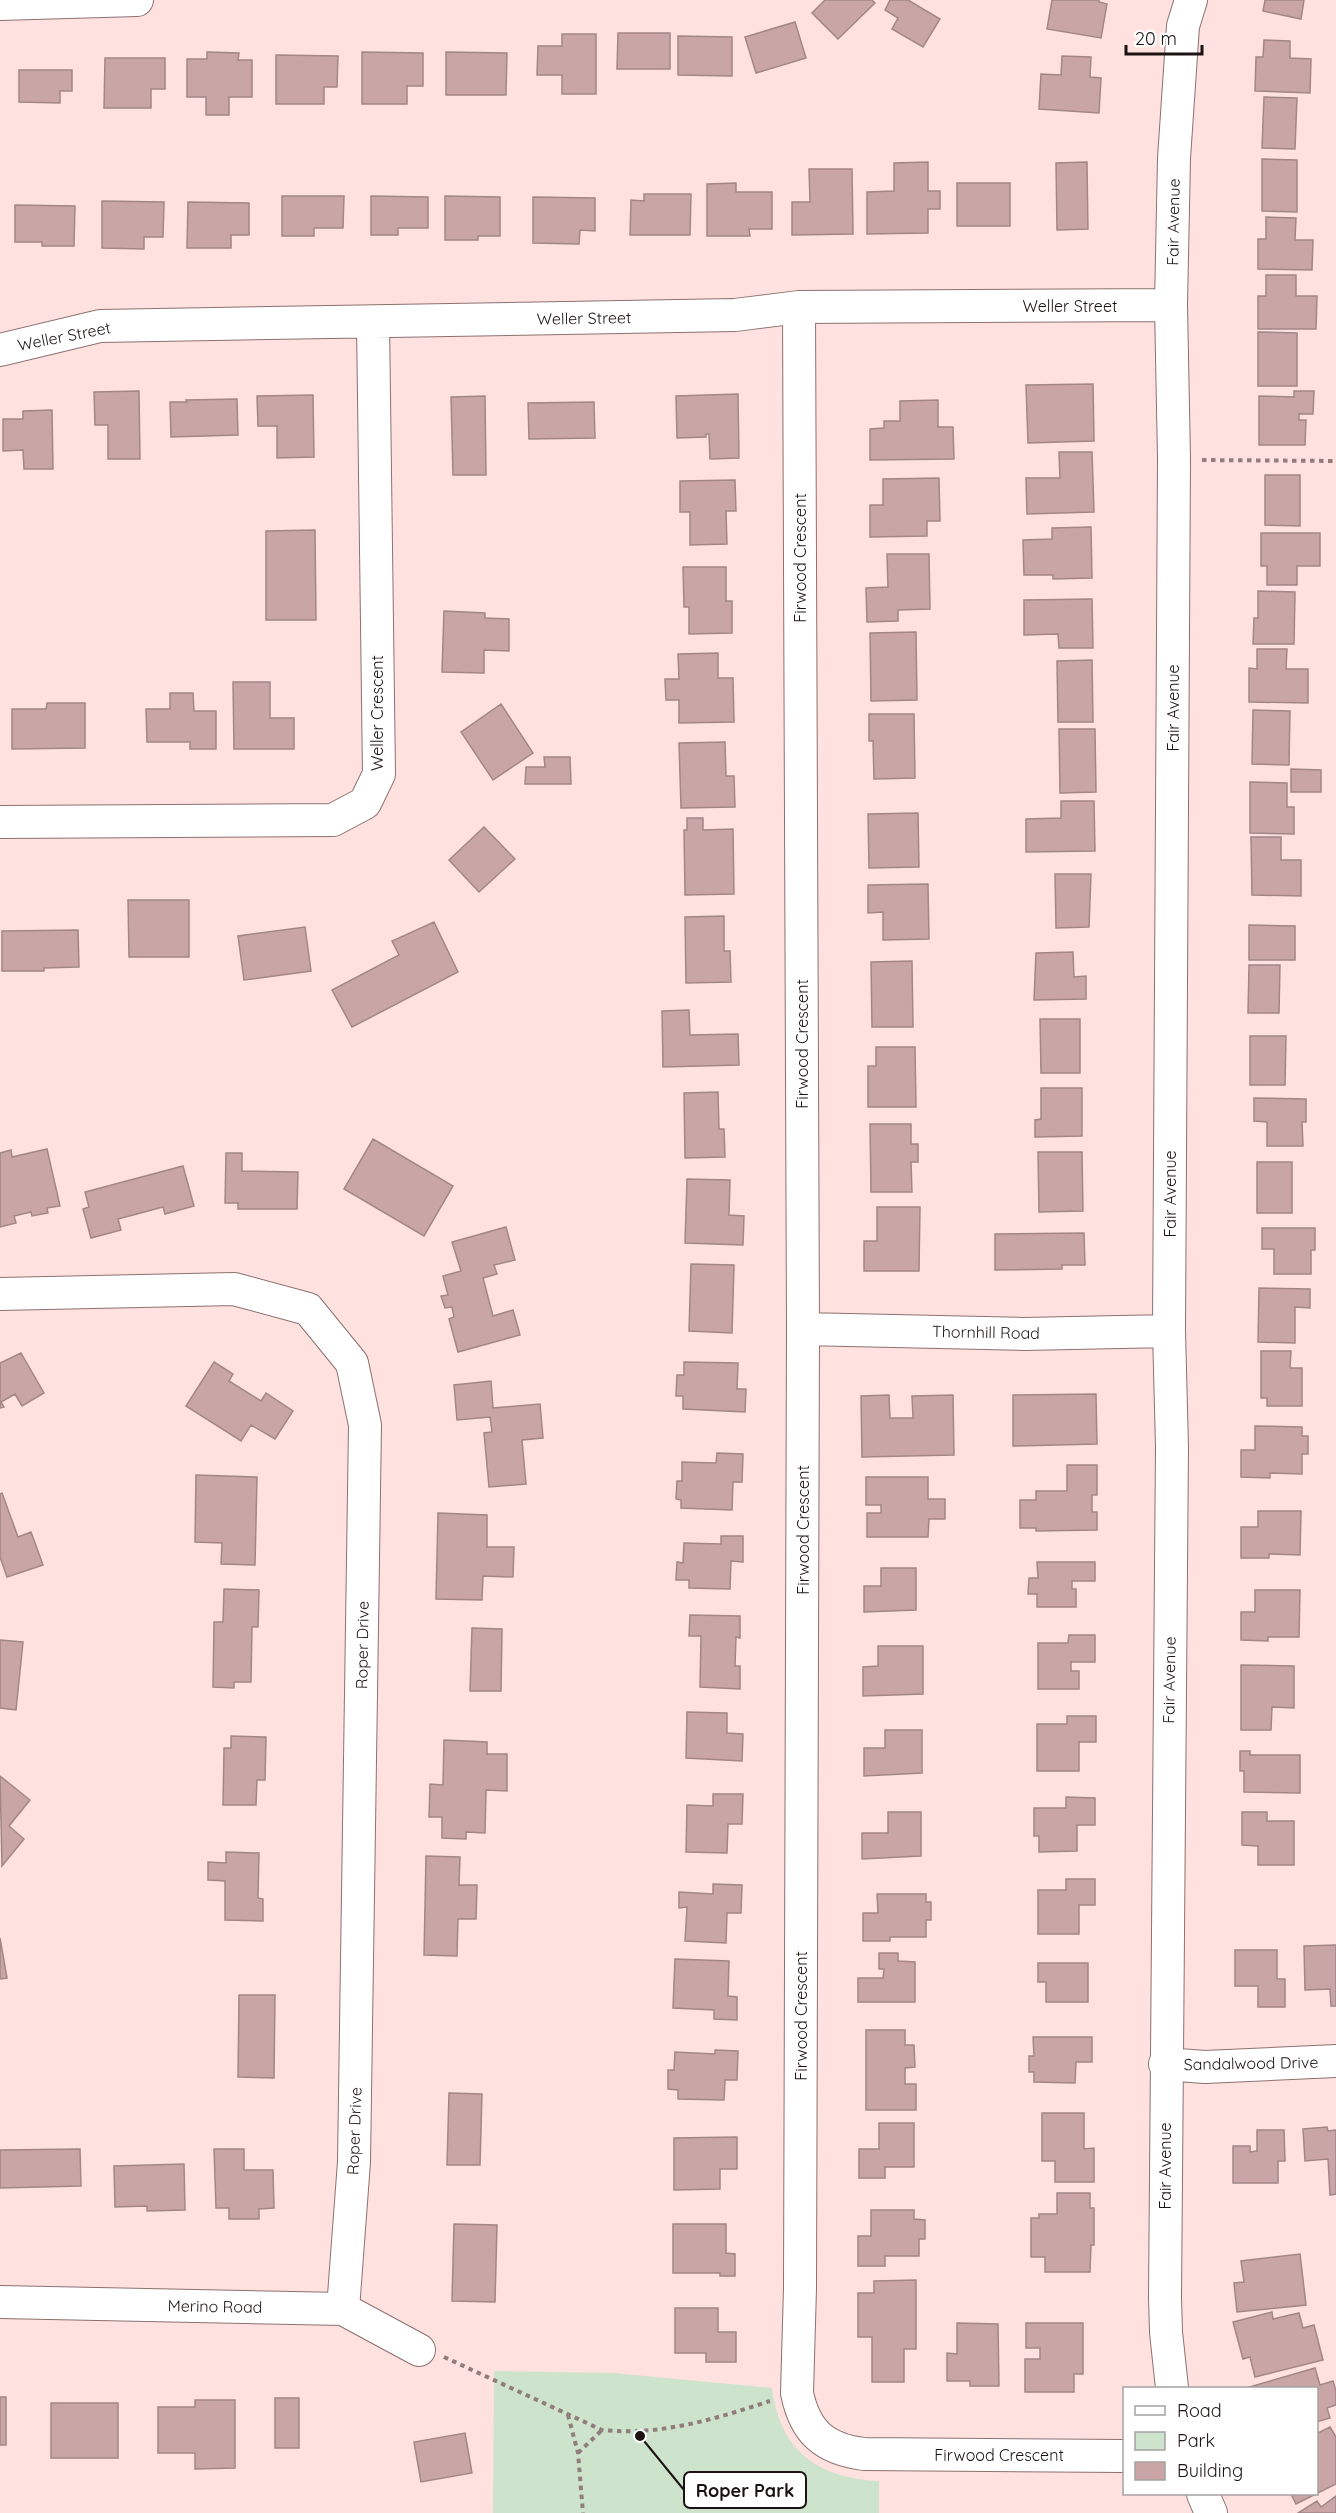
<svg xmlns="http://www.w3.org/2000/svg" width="1336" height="2513" viewBox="0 0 1336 2513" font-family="Quicksand,sans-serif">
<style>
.green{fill:#cde3cc}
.building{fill:#c9a6a5;stroke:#a28786;stroke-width:1.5}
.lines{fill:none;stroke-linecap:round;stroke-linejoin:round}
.minor-casing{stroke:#8b7170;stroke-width:34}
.path{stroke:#917d7c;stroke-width:4;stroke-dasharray:4.5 4.5;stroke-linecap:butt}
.minor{stroke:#fff;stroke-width:32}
.labels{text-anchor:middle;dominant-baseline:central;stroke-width:4.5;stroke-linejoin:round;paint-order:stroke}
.street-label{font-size:16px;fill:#1d1313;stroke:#fff}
.leader{fill:none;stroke:#1d1313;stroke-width:2}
.callout-dot{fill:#1d1313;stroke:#fff;stroke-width:2}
.callout{fill:#fff;stroke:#1d1313;stroke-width:2}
.callout-label{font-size:18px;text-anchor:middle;font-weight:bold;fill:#1d1313}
</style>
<rect width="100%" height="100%" fill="#ffe1e0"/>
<path class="green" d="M494 2371 614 2373 772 2388C780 2451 818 2478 879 2481V2513H493Z"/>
<path class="building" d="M825 0H872L875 3 838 39 812 13Z
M890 0H908L940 19 923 47 892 29 898 18 885 10Z
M1052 0H1099V2L1107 4 1101 38 1047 29Z
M1265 0H1304L1301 19 1263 11Z
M795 22 806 58 756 73 745 37Z
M618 33H670V69H617Z
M562 34H596V94H562V75H537L538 46H562Z
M678 36 732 37V76L678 75Z
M1264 40 1290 41V58L1311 59 1310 93 1255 91 1256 57H1263Z
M207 52 239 53 238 60H252V97H229V115H206V97H187V59H207Z
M362 52 423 53V86H407V104H362Z
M446 52 507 53 506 95H446Z
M276 55 338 56 337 87H324V104H276Z
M1062 56 1091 57 1090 77 1101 78 1099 113 1039 109 1041 74 1061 75Z
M105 58H165V89H151V108H104Z
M19 70H72V91H60V103L19 102Z
M1264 97 1297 98 1295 149 1262 148Z
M1262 159 1297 160V212L1262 211Z
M928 162V191H940V209H928V233L867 234V192L894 191V163Z
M1087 162 1088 229 1057 230 1056 163Z
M809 169H852L853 234 792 235V202H810Z
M736 183V192H772V229H749L750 236H707V184Z
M957 183H1010V226H957Z
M644 194H691L690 235H630L631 200 644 201Z
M282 196H344L343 228H314V236H282Z
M371 196 428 197V228H398V235H371Z
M445 196 500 197V236H478V240H445Z
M533 197 595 198V231L580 230 579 244 533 243Z
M102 201 164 202 163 237H144V249L102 248Z
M188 202 249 203V235H231V248H187Z
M15 205 75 206 74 246H42V242H15Z
M1266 217 1296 218 1295 240H1313L1312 270 1258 269V239H1266Z
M1266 275H1296V296H1317L1316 329H1258V296H1266Z
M1258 332 1297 333V386H1258Z
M1093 384 1094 441 1028 443 1026 385Z
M139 391 140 459H108V425H95L94 392Z
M1294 391H1314L1313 414H1299V420H1306L1305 445H1259V396L1294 397Z
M738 394 739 458 710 459 709 434H706V437L677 438 676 396Z
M313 395 314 457 277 458V426H258L257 396Z
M485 396 486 475H453L451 397Z
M237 399 238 435 171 437 170 402H187L186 400Z
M938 400V427H953L954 459 870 460V429L884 428V421H900V401Z
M594 402 595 438 529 439 528 403Z
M52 410 53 469H24L23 450 3 451V419H23V411Z
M1059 452H1092L1094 512 1027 514 1026 478H1060Z
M1265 475H1300V526L1265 525Z
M939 478 940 521H927V536L870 537V505H883V479Z
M735 480 736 511H726L727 544 690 545V512H680V481Z
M1091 527 1092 578 1053 579V575H1024L1023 540 1052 539V528Z
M315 530 316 620H266V531Z
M1261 533H1320V566H1297V585H1267V566H1261Z
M887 554H929L930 609 898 610V621L867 622 866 588 888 587Z
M683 567H726V601H732V633L689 634V607H684Z
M1258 591 1295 592 1294 644H1253L1254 618H1258Z
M1092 599 1093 648H1059L1058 634 1024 635V600Z
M444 611 485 613V618L509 619V651L484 650V673L442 672Z
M916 632 917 700 871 701 870 633Z
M1257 649H1287L1286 669H1308V703L1249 702V668L1257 669Z
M718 653V678H733L734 722 679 723V700H666L665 679H679L678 654Z
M1092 660 1093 722H1058L1057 661Z
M233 682H270V718H294V749H234Z
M170 693H193L194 711H216V749H190V742H147L146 709H170Z
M47 703H85V748L12 749V709H46Z
M501 704 533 753 493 780 461 732Z
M1253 710 1290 711 1289 765 1252 764Z
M869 714H914L915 778 874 779 873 741H869Z
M1059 729H1095L1096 792 1060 793Z
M725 742 726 776H734L735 807 681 808 679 743Z
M544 757H570L571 784H525L526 767H545Z
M1291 769 1321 770V792H1291Z
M1250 782 1287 783V807H1294V834L1250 833Z
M1061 801H1094L1095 851 1026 852V819L1061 818Z
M918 813 919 867 869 868 868 814Z
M687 818H703V830L733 829 734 894 685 895 684 830H687Z
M484 827 515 859 479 892 449 860Z
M1251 837H1281V860H1301V896L1252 895Z
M1055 874H1091L1089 927 1056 928Z
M928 884 929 939 883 940V912L868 913V885Z
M128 900H189V957H129Z
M724 916V951H730L731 982 686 983 685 917Z
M434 922 458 972 352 1027 332 990 399 955 392 941Z
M1249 925 1295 926V960H1249Z
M305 927 311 971 244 980 238 936Z
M78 930 79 967 44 968V971H2V931Z
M1073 952 1074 977 1086 976V999L1034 1000 1036 953Z
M912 961 913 1027H872L871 962Z
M1249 965H1280L1279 1013H1248Z
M689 1010 690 1035 738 1034 739 1065 663 1067 662 1011Z
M1040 1019H1080V1073H1041Z
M1250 1036H1286L1285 1085H1250Z
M876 1047H915L916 1107H868V1066H876Z
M1041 1088H1082V1136L1035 1137V1120L1041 1119Z
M718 1092 719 1129H724L725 1157 685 1158 684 1093Z
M1254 1098 1306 1099V1122H1302L1303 1146H1267V1122L1254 1121Z
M870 1124H911V1144H918V1162H911L912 1192H871Z
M373 1139 453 1186 424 1236 344 1189Z
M47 1149 60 1206 47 1208 48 1213 32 1216 31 1212 14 1216 16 1223 0 1227V1153L11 1150 12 1157Z
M1038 1152H1082L1083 1211 1039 1212Z
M226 1153H242V1171L298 1172 297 1209H238V1203H225Z
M1257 1162H1292V1213H1257Z
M183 1166 194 1206 165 1214 163 1207 118 1219 121 1230 91 1238 83 1209 89 1207 85 1192Z
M687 1179 730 1180 729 1215 744 1216 743 1245 685 1243Z
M877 1207H920L919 1271H864V1241H877Z
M506 1227 515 1260 494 1265 497 1274 483 1278 493 1316 513 1310 520 1335 458 1352 449 1319 454 1317 452 1307 445 1308 441 1296 448 1295 443 1276 461 1271 452 1242Z
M1262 1228H1315V1250H1311V1274H1274V1249H1262Z
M1084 1233 1085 1265H1062V1269L995 1270V1234Z
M691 1264 734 1265 732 1333 689 1331Z
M1259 1288 1310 1289V1308L1295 1307V1343L1258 1342Z
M1261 1351H1291L1290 1368H1302V1406H1267V1398H1261Z
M21 1353 44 1393 22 1406 15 1394 1 1402 4 1407 0 1408V1363Z
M214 1362 233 1374 229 1381 261 1401 266 1393 293 1411 275 1439 251 1425 241 1441 186 1406Z
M684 1362 738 1363 737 1389H746L745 1412 683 1409V1396H676L677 1375H684Z
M491 1381 493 1408 540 1404 543 1438 522 1440 526 1484 489 1487 484 1433 492 1432 490 1417 457 1420 454 1385Z
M1096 1394 1097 1444 1013 1446V1395Z
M889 1395 890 1418H913L912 1396 953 1395 954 1455 862 1457 861 1396Z
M1255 1426 1302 1427V1436H1308V1454H1302V1474L1270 1473V1478L1241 1477V1450H1255Z
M717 1453 743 1454 742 1482H733L732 1510 681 1508V1500L676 1499 677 1481H682V1462L716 1463Z
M1067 1465H1097V1495H1092V1512H1097V1530L1036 1531V1528H1020V1500H1036V1491H1067Z
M196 1475 257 1477 255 1565 221 1564 222 1543 195 1542Z
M866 1477H928V1499H945V1519H929L928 1537H867V1513H881V1505H866Z
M2 1493 18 1537 31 1532 43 1565 7 1577 0 1557V1494Z
M1258 1511H1301L1300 1555 1269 1554V1558H1241V1527H1258Z
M438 1513 487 1515V1547H514L513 1577 483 1576 482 1600 436 1599Z
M721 1536H743V1562L731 1561 730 1589 689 1588V1580H676L677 1562 683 1563 684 1543 721 1544Z
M1037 1562H1095V1581H1072V1589H1076V1607H1037V1594H1028L1029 1578H1038Z
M881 1568H916V1610L864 1612V1586H881Z
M224 1589 259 1590 258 1627H252L251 1682H234V1688L213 1687 214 1622H223Z
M1255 1590H1300L1299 1637H1268V1641L1241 1640V1612H1255Z
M690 1615 740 1616V1638L736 1637 735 1666H740V1689L700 1687 701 1636H689Z
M472 1628 502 1629 501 1691H470Z
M1069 1635H1095V1662H1071V1671H1079V1689H1038V1643H1068Z
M0 1640 23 1642 16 1710 0 1708Z
M878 1646H923V1694L863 1696V1667L878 1666Z
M1241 1665 1294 1666V1708L1272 1707 1271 1730H1241Z
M687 1712 727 1713V1733L743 1734 742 1761 686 1758Z
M1067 1716H1096V1742H1079V1771H1037V1724H1067Z
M885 1730H922V1773L864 1776V1748H885Z
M231 1736 266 1737 265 1780H257L256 1805H223L224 1748H231Z
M444 1740 487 1742V1754H507V1791L486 1790 485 1833 466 1832V1839L442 1838V1817H429L430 1784 443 1785Z
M1240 1751H1250V1755H1300V1793L1244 1792V1771H1240Z
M0 1776 30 1800 9 1826 24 1839 2 1866Z
M713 1794H743L742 1824H728L727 1853 686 1852 687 1805 713 1806Z
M1066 1797 1095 1798V1825H1077V1851L1039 1852V1836H1034V1808H1066Z
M888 1812H921V1856L862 1859V1833H888Z
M1242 1812H1267V1821H1294V1865H1258V1846L1242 1845Z
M226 1852 259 1853 258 1898 263 1899V1921L225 1920V1881L208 1880V1862L226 1863Z
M426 1856 460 1857 459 1885H477L476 1919H458L457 1956 424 1955Z
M1066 1879H1095V1905H1079V1934H1038V1890H1066Z
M713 1884 742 1885 741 1913H727L726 1943 685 1941 687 1907 679 1908V1892L713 1894Z
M877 1894H926V1902H931V1920H926V1937H890V1941H863V1913H878Z
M0 1938 7 1978 0 1979Z
M1336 1945V2006H1331L1330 1989 1305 1990 1304 1946Z
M1235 1950H1277V1979H1285V2007H1258V1986H1235Z
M879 1953H898V1961L915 1962V2002H858V1978H883L884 1969H879Z
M675 1959 729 1961 728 1996 737 1997V2020L714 2019V2010L673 2008Z
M1038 1963H1088V2002H1046V1982H1038Z
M239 1995H275L274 2078 238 2077Z
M866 2030H905V2045H914L915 2067 905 2068V2084H916V2110H866Z
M1033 2037H1092V2062H1076L1075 2083 1034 2082V2072H1029V2056H1034Z
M715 2050 738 2051 737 2080H725L724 2100 678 2099V2090L668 2089V2070H674L675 2052 715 2054Z
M449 2093 482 2094 480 2165H447Z
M1042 2113H1084V2149L1094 2148V2182H1055V2161H1042Z
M879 2123H914V2167H885V2178H859V2149H879Z
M1327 2127 1328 2131 1336 2130V2194L1330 2195 1328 2159 1305 2161 1303 2129Z
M1257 2130H1284L1285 2161H1278V2183H1233V2146H1250V2152L1257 2151Z
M737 2137V2169H720V2189L674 2190V2138Z
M80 2149 81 2186 0 2188V2150Z
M214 2149H244V2170H273L274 2208 259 2209V2219H229V2208H216Z
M184 2164 185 2210 147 2211V2206L115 2207 114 2166Z
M1057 2193H1090V2208H1094V2245H1091L1090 2272H1045V2257H1031V2218H1039V2214H1057Z
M871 2210H914V2219L925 2220V2239H919V2256H885V2266H858V2236H871Z
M454 2224 497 2225 495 2302 452 2301Z
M673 2224H726V2253L735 2254V2276H720V2273H673Z
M1300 2254 1306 2305 1237 2312 1234 2283 1244 2282 1241 2261Z
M916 2280V2349H904V2382H872V2337H858V2293H874V2281Z
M675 2308H718V2332H736V2362H706V2353H675Z
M1272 2312 1273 2319 1299 2313 1303 2328 1314 2325 1323 2360 1255 2377 1250 2357 1243 2359 1233 2322Z
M957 2323 998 2324 999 2386H970V2381H947V2353L957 2354Z
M1026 2323H1083V2374H1074V2392H1025V2359H1040V2348H1026Z
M1315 2368 1320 2385 1333 2381 1336 2391V2405L1327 2408 1330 2418 1316 2422V2388H1246Z
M0 2397H6V2445H0Z
M275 2398H299V2448H275Z
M195 2400H235V2468L195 2469V2453H158V2407H195Z
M51 2403H118V2458H51Z
M1330 2427 1336 2437V2484L1296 2504 1291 2494H1316V2434Z
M465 2433 472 2473 421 2482 414 2442Z
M1336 2496V2513H1298L1317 2501 1321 2507Z"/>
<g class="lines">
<defs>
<path id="minor" d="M0 4 137 0
M799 307 803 1329 800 2288 797 2393C805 2432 824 2449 864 2454L1124 2456
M0 350 100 326 735 315 799 307 1171 305
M0 822 333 820 365 803 379 774 373 322
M0 1294 234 1289 308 1309 352 1363 365 1425 354 2162 343 2309
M803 1329 1024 1334 1169 1331
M1165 2064 1205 2067 1336 2061
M0 2302 343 2309 419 2350
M1172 2388 1166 2332 1165 2298 1172 1447 1169 1331 1174 459 1171 305 1174 158 1183 26 1191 0
M1203 2494 1211 2513"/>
</defs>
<use href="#minor" class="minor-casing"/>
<path class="path" d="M1202 460 1336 461
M444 2357 602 2430C661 2436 715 2419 770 2401
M568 2415 578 2453 583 2513
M578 2453 602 2430"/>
<use href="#minor" class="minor"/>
</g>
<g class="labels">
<g class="street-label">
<text transform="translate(1173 222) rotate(-89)">Fair Avenue</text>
<text x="1070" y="306">Weller Street</text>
<text transform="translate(584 318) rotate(-1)">Weller Street</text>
<text transform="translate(64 336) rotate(-11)">Weller Street</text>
<text transform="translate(800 558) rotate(-90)">Firwood Crescent</text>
<text transform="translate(1173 708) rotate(-90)">Fair Avenue</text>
<text transform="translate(377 713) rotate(-90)">Weller Crescent</text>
<text transform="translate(802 1044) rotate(-90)">Firwood Crescent</text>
<text transform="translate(1170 1194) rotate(-90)">Fair Avenue</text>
<text transform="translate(986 1332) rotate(1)">Thornhill Road</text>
<text transform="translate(803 1530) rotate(-90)">Firwood Crescent</text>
<text transform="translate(362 1645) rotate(-89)">Roper Drive</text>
<text transform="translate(1169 1680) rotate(-89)">Fair Avenue</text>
<text transform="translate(801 2016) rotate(-90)">Firwood Crescent</text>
<text transform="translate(1251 2063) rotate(-1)">Sandalwood Drive</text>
<text transform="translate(354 2131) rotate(-88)">Roper Drive</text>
<text transform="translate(1165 2166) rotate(-90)">Fair Avenue</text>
<text transform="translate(215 2306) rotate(1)">Merino Road</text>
<text x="999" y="2455">Firwood Crescent</text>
</g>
</g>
<path class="leader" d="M640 2436L684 2490"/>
<circle class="callout-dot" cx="640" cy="2436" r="6"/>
<rect class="callout" x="684" y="2472" width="122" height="36" rx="6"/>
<g class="callout-label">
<text x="745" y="2497">Roper Park</text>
</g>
<rect x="1123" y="2387" width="195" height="108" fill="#ffffff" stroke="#a5a1a1" stroke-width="1.5"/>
<rect x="1135" y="2406" width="30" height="9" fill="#ffffff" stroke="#a5a1a1" stroke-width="1.5"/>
<text x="1177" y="2417" font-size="18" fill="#1d1313">Road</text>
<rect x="1135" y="2432" width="30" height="18" fill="#cde3cc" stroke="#a5a1a1" stroke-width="1.5"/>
<text x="1177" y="2447" font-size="18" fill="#1d1313">Park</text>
<rect x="1135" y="2462" width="30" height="18" fill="#c9a6a5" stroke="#a5a1a1" stroke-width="1.5"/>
<text x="1177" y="2477" font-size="18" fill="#1d1313">Building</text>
<path d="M1126 45v9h76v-9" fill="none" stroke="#1d1313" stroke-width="3"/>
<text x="1135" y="45" font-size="18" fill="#1d1313" stroke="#ffffff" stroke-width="4.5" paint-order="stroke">20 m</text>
</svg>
